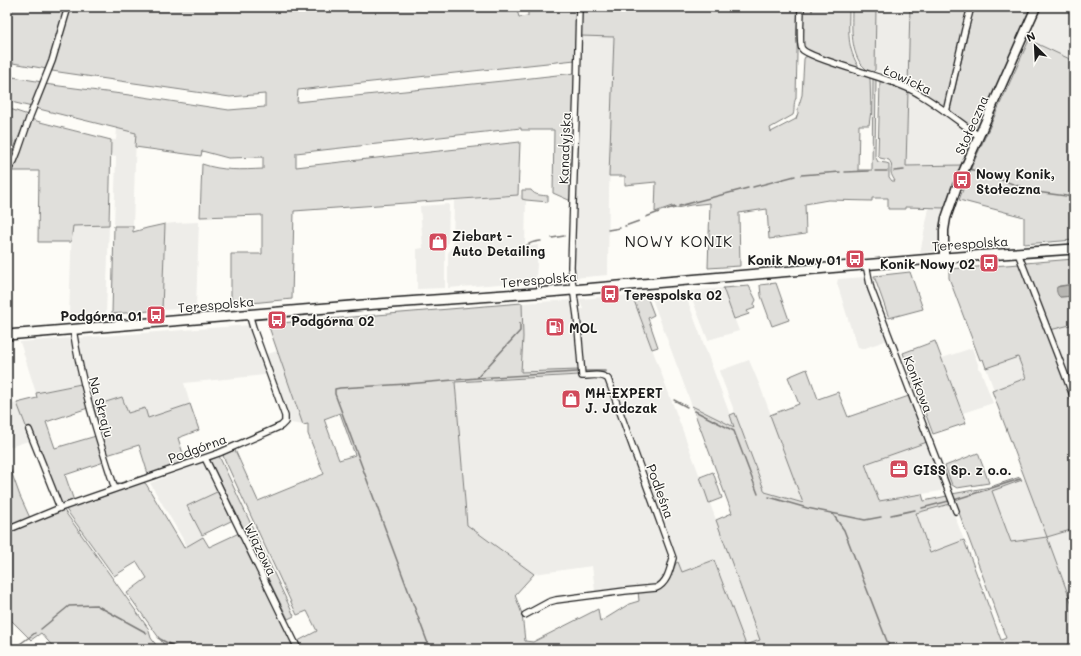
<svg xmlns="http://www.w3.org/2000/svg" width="1081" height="656" viewBox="0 0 1081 656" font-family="Mali,sans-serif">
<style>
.built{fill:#eeede9}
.green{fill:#e0dfdb;stroke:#7e7e7c;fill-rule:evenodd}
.water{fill:#b7b6b2;stroke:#797876}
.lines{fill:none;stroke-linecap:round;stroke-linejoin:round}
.stream{stroke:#797876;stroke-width:1.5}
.street-casing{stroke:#1c1c1c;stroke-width:8}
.secondary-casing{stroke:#1c1c1c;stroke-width:11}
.primary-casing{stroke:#1c1c1c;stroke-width:12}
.street{stroke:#fdfcf7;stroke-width:5.5}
.secondary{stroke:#fdfcf7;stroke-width:8}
.primary{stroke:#fdfcf7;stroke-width:9}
.labels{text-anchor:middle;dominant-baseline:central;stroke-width:3;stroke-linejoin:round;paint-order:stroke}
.street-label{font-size:13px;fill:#1c1c1c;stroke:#fdfcf7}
.poi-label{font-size:13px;font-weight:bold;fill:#1c1c1c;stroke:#fdfcf7;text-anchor:start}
.quarter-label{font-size:15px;letter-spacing:1px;fill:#1c1c1c;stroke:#fdfcf7}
</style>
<rect width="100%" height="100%" fill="#fdfcf7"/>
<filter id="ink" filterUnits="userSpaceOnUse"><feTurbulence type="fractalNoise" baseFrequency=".025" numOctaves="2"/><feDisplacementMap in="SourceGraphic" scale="8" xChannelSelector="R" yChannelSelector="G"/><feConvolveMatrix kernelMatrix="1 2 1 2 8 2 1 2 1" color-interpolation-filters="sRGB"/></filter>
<g filter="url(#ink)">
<path class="built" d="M876 7H910L908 83 875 70Z
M1042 7H1074V61L1029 40Z
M580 36 614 37 609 193 608 275 573 278Z
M908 91 943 113 975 135 962 165 906 166Z
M7 114 14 148 8 161 7 158Z
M117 128 136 133 133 226H114L116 157 110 156 111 140H116Z
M521 195 522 199 526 200 525 247 538 245 536 281 448 288V253L453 246 454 200Z
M449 204 448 243 445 248V288L417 289V249L423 248 420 206Z
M929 208H943L939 251 920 253Z
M199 222 196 308 162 310 165 224 175 223Z
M109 225 106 315 69 317 72 226Z
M865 277 888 340 862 349 858 347 853 332H852L837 283 838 279Z
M723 288 739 331 708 340 689 291Z
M684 291 730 415 734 428 692 406 651 296V294Z
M632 295 761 640 745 645 682 572 611 374 606 373H585L581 309H583L579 299Z
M573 300 578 370 521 373 523 337 522 303Z
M1074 324V383L1071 384 1050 330Z
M250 325 267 373 265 375 184 383 190 404 148 418 145 408 128 413 122 397 93 406 86 383 77 338Z
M72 338 81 384 36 393 20 342Z
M972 348 978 364V368L981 371 993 403 963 413 942 358Z
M277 351 303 425 291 423 287 418 265 355Z
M1018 357 1026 379 994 390 986 368Z
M749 360 760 386 804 503 765 492 719 371Z
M579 375V379L598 378 605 381 670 557 661 581 658 584 595 591 592 566 534 574 467 525 455 382Z
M17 403 31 440 7 448V405Z
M927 442 936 466 934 471 936 476 940 477 943 487 941 491 879 501 865 464Z
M204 462 219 491 187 506 203 537 187 546 150 483Z
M1025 479 1047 537 1074 529V610L1047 537 1011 542 992 491Z
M950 504 964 540 931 553 916 513Z"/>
<path class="green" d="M7 7H65L47 69 7 62Z
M70 7H516L519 17 528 16V7H576L575 60 298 90 297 102 522 79 575 73 571 201 553 193 554 130H521V128L296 153V167L520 142 518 195 294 211 292 299 231 305V254H262V215L200 217 202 164C222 171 242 170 263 169V157L228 158 202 151 201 156 135 147 136 133 35 108 44 84 137 96 229 110 265 107V94L230 97 52 71Z
M582 7H625L697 9V7L798 10 796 98C793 104 795 109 793 115L770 128 771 132 796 119 798 113V108L802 95 804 59 805 57 810 56 870 77 871 111 869 125H859L858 170H872L873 78H876V80L875 156 878 162 886 163 889 164V177L892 181H895C894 179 891 175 891 172 891 167 893 165 889 160L880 158 878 155 880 82 882 81 908 91 906 166 962 165 945 208 905 207V209H888V198H872V201L828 200 805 204 806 234 769 239 767 209 739 213 740 266 708 268 710 203 691 205 672 209V206L655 212 656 182 625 185V176H609L614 37 580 36Z
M802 7H849C849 32 846 47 860 69L806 50 803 48Z
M852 7H876L875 70 872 73H870C867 70 864 67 861 64 850 49 852 25 852 7Z
M910 7H969L946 106 943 107 908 86Z
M974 7H1032L977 130 953 114 950 109Z
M1029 40 1074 61V240L1024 244V217L959 200 972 166Z
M7 76 42 82 32 107 7 101Z
M7 108 28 115 14 148 7 114Z
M31 119 40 122 111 140 109 225 73 226 71 242H38L39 171H10Z
M522 190H531C535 196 542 195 548 196V202L526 200 522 199Z
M165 224 162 310 112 314 114 226H133V232L147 228Z
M1074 259V284L1059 286 1057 288 1060 297 1074 296V324L1050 330 1025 263Z
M1020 264 1041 321 1074 403V529L1047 537 1074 610V649H302L298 641 317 631 307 611 297 615 224 458 223 456 225 454 235 450 258 501 324 474 308 434V424L303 425 268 324 522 303 523 337 521 372 578 370 579 375 455 382 467 525 534 574 515 595 522 614 525 641 533 642 598 609 600 622 629 604 639 601 638 591C667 589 666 589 676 563L678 562 682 572 714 560 746 645 760 640 716 520 732 513 692 406 734 427 730 415 735 413 765 492 803 503 770 415 799 404 788 377 807 369 818 399 838 392 848 417 909 396 927 442 865 464 879 501 922 494 924 501 947 496 950 504 916 513 930 553 964 540 1001 640 1006 638 952 494 990 487 1020 477 1022 480 992 491 1011 542 1047 537 992 391 1026 378 1018 357 986 368 983 359 980 360 949 278V269ZM340 413 355 455 339 460 324 419Z
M910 272 923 309 889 318 874 276Z
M776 283 789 320 772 326 761 296 760 285Z
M749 286 756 300 754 304 755 308 747 311 749 314 734 319 723 288Z
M646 294 654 315 648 318 658 347 652 349 632 295Z
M935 341 966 423 933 434 903 353Z
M81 384 88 408 46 422 55 448 96 436 104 462 65 475 74 501 64 505 61 504 27 429 17 403 37 398 36 393Z
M122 397 128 413 145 408 148 418 190 404 199 430 178 438 186 463 118 486 116 485V482L120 483 148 474 139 445 107 455 93 406Z
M978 453 989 483 957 488 952 485 945 466Z
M219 456 294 616 288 619 210 460Z
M7 460 20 496 30 518 7 528Z
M713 472 722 498 709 503 700 477Z
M143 482 146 484 184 548 203 537 209 547 239 533 296 649H167L127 593 147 578 137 562 114 576 65 508 95 498 96 499Z
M219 491 233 520 202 535 187 506Z
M63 509 148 628 151 638 159 649H55L41 633 31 640 7 616V533Z"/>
<path class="water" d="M1074 284V296L1060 297C1057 295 1056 290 1057 287Z"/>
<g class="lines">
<path class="stream" d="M812 11V7
M970 169 1036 192 1074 197
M875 171H887
M894 171 904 170
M845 172 869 171
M801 175 840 172
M753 187 795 176
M679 206 748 188
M664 210 675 207
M646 217 659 212
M625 226 639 221
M608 230 620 228
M552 238 564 236
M523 250C526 243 534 242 541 241
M586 371H606
M477 378 577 372
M674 400 687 407
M695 411 734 431 758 494
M769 497 807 508 865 520 881 517
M954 500 1020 479
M922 508 949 501
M832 513 844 530 890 649
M891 515 915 510
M41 629 69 606 96 605 147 633
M158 638 179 649
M13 649 35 633
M430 649 335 394V389L340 388 407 384 477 378 520 331V323"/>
<defs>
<path id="street" d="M801 7C801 14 799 46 802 49 806 55 849 68 859 71 877 77 903 84 919 94 940 106 959 122 979 136
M946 112 965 29 971 7
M7 171 14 161 18 151 30 116 52 61 68 7
M1018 253 1074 398
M866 265C868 273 869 281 871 289L956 511
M73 329C81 383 98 437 115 489
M29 430 60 508
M205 458 298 649
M7 530 60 508 219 453 281 426 285 422V416L254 331 249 314
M525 615 549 602 556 600 625 591 656 588C668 583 670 568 673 558L608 379C602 373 590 376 582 376L577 316 572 280 571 267 573 203 577 89 579 7"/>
<path id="secondary" d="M944 258V230L946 218 957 186 1036 7"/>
<path id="primary" d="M7 335 363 305 549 292 944 258 1074 249"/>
</defs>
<use href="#street" class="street-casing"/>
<use href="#secondary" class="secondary-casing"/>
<use href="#primary" class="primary-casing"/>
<use href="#street" class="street"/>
<use href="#secondary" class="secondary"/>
<use href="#primary" class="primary"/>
</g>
</g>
<defs>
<symbol id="bus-square" viewBox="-11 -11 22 22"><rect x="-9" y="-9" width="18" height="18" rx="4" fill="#d1495b" stroke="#fdfcf7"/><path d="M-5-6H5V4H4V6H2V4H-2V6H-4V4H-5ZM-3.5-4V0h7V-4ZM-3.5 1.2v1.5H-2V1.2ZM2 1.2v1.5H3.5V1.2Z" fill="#fff"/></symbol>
<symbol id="shop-square" viewBox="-11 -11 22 22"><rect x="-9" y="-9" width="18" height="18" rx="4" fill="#d1495b" stroke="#fdfcf7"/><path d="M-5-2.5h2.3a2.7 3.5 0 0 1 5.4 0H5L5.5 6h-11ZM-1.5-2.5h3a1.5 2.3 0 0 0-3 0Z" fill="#fff"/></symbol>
<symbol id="fuel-square" viewBox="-11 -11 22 22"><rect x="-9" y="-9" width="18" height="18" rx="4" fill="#d1495b" stroke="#fdfcf7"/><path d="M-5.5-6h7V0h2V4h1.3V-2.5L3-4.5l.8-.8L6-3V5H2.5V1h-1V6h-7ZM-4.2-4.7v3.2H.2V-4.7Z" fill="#fff"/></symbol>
<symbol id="office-square" viewBox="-11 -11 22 22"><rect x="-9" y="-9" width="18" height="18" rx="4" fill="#d1495b" stroke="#fdfcf7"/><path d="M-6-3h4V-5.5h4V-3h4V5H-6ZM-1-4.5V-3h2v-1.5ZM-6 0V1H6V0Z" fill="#fff"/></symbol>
</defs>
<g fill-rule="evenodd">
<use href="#bus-square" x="951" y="169" width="22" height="22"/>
<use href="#shop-square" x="427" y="231" width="22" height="22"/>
<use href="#bus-square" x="844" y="248" width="22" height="22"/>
<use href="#bus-square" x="978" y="252" width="22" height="22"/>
<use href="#bus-square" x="599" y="283" width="22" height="22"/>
<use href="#bus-square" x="145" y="304" width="22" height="22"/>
<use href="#bus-square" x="266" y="309" width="22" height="22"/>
<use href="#fuel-square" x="544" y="316" width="22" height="22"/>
<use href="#shop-square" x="560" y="388" width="22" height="22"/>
<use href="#office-square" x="888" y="458" width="22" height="22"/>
</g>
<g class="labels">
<g class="street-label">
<text transform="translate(908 79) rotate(25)">Łowicka</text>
<text transform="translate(971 125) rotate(-66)">Stołeczna</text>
<text transform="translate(564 148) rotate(-88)">Kanadyjska</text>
<text transform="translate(970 243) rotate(-4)">Terespolska</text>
<text transform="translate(539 279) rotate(-5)">Terespolska</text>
<text transform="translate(216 304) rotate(-5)">Terespolska</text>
<text transform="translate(919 384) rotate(69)">Konikowa</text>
<text transform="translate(102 407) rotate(75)">Na Skraju</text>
<text transform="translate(197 448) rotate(-20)">Podgórna</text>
<text transform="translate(661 491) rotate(70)">Podleśna</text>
<text transform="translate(261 549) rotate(64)">Wiązowa</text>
</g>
<g class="poi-label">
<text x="976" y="173">Nowy Konik,<tspan x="976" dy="15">Stołeczna</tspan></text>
<text x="452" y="235">Ziebart -<tspan x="452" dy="15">Auto Detailing</tspan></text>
<text x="841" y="259" text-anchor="end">Konik Nowy 01</text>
<text x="975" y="263" text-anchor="end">Konik Nowy 02</text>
<text x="624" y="294">Terespolska 02</text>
<text x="142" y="315" text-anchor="end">Podgórna 01</text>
<text x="291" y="320">Podgórna 02</text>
<text x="569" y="327">MOL</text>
<text x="585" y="392">MH-EXPERT<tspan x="585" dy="15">J. Jadczak</tspan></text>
<text x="913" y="469">GISS Sp. z o.o.</text>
</g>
<g class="quarter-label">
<text x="679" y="241">NOWY KONIK</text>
</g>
</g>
<rect width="1081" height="656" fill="none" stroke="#fdfcf7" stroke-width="24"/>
<rect x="12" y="12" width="1057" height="632" fill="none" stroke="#1c1c1c" stroke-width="1.5" filter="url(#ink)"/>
<g transform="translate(1035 46) rotate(336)" stroke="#fdfcf7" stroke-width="3" paint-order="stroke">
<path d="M0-3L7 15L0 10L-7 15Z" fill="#1c1c1c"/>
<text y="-6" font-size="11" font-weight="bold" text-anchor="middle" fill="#1c1c1c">N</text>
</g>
</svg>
